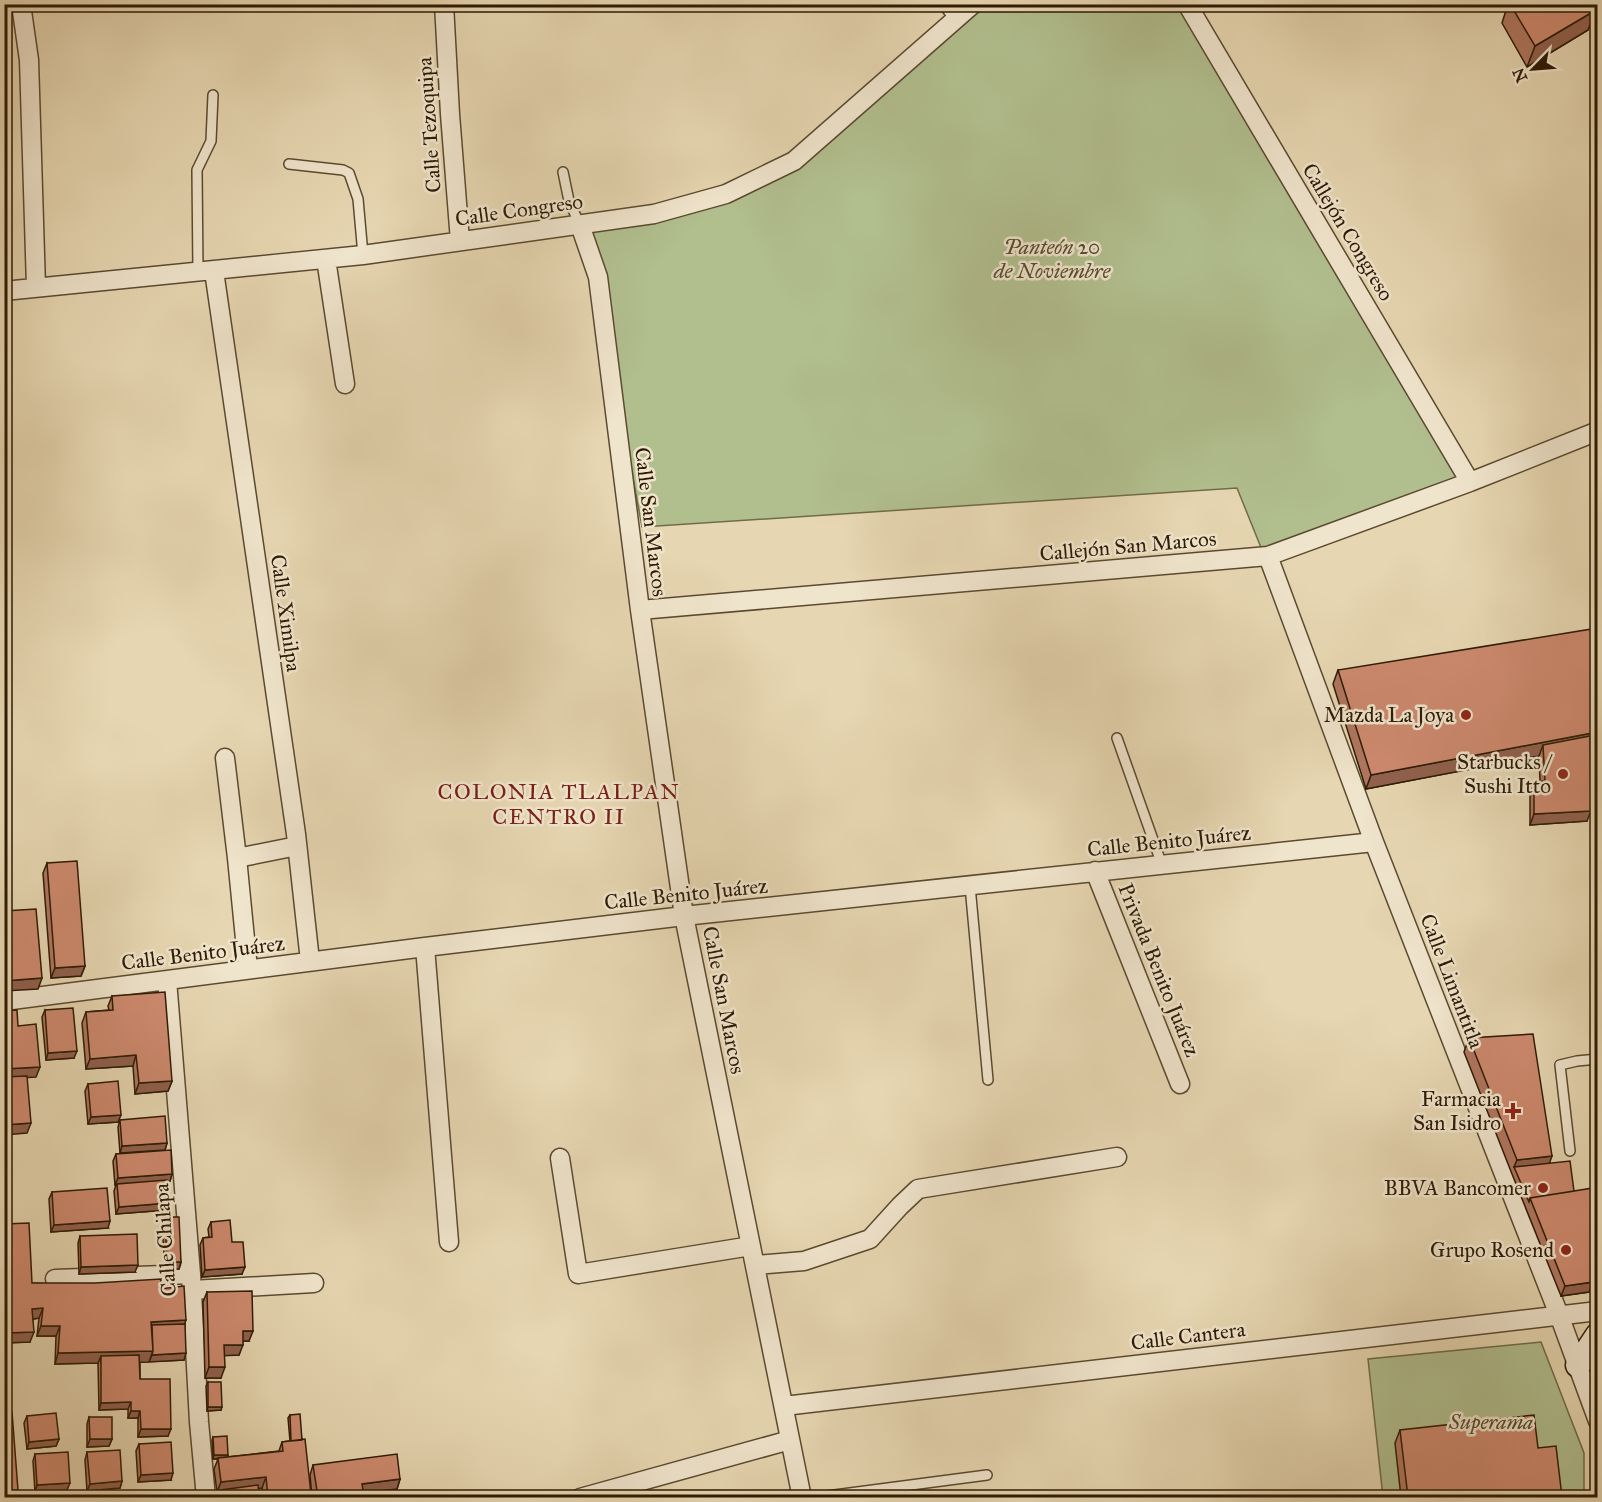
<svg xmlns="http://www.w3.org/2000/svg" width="1602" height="1502" viewBox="0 0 1602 1502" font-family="'IM FELL Great Primer',serif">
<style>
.green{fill:#b1be8e;stroke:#6f6c49;stroke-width:1.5}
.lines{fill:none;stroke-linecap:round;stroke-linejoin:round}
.lane-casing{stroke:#5b4a2f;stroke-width:12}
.street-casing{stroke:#5b4a2f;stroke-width:21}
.secondary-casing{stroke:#2d1b04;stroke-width:27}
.lane{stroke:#efe4cc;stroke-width:9}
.street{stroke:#efe4cc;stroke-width:18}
.secondary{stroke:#efe4cc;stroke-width:24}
.wall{fill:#b0765f;stroke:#2d1b04;stroke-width:1.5}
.shaded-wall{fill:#90604d;stroke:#2d1b04;stroke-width:1.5}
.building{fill:#cd896e;stroke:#2d1b04;stroke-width:1.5}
.poi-dot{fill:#8f2418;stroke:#efe4cc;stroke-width:2}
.labels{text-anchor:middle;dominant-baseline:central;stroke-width:5;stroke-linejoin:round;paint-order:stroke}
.street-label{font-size:21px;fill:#2d1b04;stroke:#efe4cc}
.park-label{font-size:21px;font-style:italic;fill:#554c2d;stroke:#efe4cc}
.poi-label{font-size:21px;fill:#2d1b04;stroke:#efe4cc;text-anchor:end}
.neighbourhood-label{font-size:22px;letter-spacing:1.5px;fill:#7a1f14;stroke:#efe4cc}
</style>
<rect width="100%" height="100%" fill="#e6d6b1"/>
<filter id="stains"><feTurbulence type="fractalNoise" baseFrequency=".00333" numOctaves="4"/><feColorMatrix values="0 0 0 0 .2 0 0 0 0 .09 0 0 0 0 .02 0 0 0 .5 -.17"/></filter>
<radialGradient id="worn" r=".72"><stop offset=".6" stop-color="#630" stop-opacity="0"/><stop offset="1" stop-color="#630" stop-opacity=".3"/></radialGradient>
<path class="green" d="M976 5H1181L1461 477 1262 550 1237 488 642 527 586 224 659 214 796 161Z
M1541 1342 1584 1453V1497H1383L1368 1359Z"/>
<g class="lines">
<defs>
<path id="lane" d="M943 4 956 21
M289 164 343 170 349 173 358 199 363 255
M563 172 569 201 580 225
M198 272 197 170 211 141 213 95
M1117 738 1162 865
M970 886 988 1080
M1570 1151 1560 1065 1577 1061 1598 1059
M827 1498V1496L987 1475"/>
<path id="street" d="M21 4 29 60 36 287
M444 4 450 114 460 241
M1187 4 1470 482
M580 225 598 277 640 610 684 916 802 1498
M326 259 345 384
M214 271 296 834 310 961
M4 291 363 255 654 214 726 194 794 161 973 4
M1268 556 1374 842 1559 1315 1598 1421
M640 610 1268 556 1470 482 1598 431
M225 758 237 858
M1095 871 1180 1084
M425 947 449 1242
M248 969 237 858 297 846
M167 980 191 1274 199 1422 206 1498
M4 1001 425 947 684 916 1374 842
M560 1158 578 1274 751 1246
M755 1265 804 1261 870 1239 900 1206 918 1189 1117 1157
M55 1279 191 1274
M192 1290 314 1283
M784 1406 1598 1311
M580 1498 790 1440"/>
<path id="secondary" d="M1578 1365 1598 1335"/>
</defs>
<use href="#lane" class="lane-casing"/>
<use href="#street" class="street-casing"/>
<use href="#secondary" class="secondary-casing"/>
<use href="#lane" class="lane"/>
<use href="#street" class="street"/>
<use href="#secondary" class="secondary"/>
</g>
<path class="wall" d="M1508 4H1592L1588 30 1527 67 1502 23Z
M1338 670 1592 733 1590 736 1587 821 1530 825V793L1534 782 1540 781 1539 756 1366 789 1333 684Z
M47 863 85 966 81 976 51 978 43 873Z
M112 996 172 1081 168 1091 135 1094 133 1066 86 1069 82 1023 86 1012 109 1010 108 1006Z
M45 1010 74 1058 46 1060 42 1017Z
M1469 1038 1550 1163 1573 1191 1593 1282 1589 1292 1561 1296 1512 1174 1464 1052Z
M88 1084 118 1122 88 1124 85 1091Z
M120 1120 167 1143 165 1150 120 1153 118 1127Z
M116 1154 172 1174 170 1181H167L169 1203 167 1210 116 1214 114 1191 116 1185H115L113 1161Z
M52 1192 108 1228 51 1232 49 1199Z
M165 1217 181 1262 179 1269H165L162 1224Z
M211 1222 232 1242 242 1274 202 1277 200 1245 203 1238 209 1237 208 1229Z
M4 1224 32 1283 160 1289 185 1324 184 1360 140 1362V1379L168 1436 138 1437V1418H128V1409L99 1410 98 1363 55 1364 56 1336H37L39 1318 33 1319 30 1342 4 1343Z
M80 1236 135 1272 79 1274 78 1243Z
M207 1292 249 1341H243L239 1355H224L221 1378H205L203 1302Z
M208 1382 221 1410 207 1411 206 1386Z
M290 1415 302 1440 310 1497H263L262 1488H258L259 1497H219L221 1492H217L214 1469 218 1459H213L212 1440 213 1437 228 1455 227 1457 279 1451 282 1442 290 1441 288 1418Z
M27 1416 59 1439 56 1446 27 1449 24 1423Z
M89 1417 112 1439 109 1446 87 1447V1424Z
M1400 1430 1538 1448 1562 1497H1401L1395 1443Z
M139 1444 171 1480 138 1482 136 1451Z
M87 1452 122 1481 120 1488 87 1491 85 1460Z
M35 1454 67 1490 35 1492 33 1461Z
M313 1465 400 1479 397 1489 363 1493 364 1497H312L310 1475Z"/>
<path class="shaded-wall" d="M1596 10 1588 30 1527 67 1535 46Z
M1592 733 1587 747 1543 745 1539 756 1366 789 1371 775Z
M1591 811 1587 821 1530 825 1534 814Z
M85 966 81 976 51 978 55 968Z
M42 978 38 989 4 991V981Z
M77 1051 74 1058 46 1060 48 1053Z
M136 1055 133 1066 86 1069 90 1059Z
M40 1067 36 1077 4 1079V1069Z
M172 1081 168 1091 135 1094 139 1083Z
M121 1115 118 1122 88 1124 91 1117Z
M31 1123 27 1133 4 1135V1125Z
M167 1143 165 1150 120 1153 122 1146Z
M1552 1156 1547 1170 1514 1167 1517 1160Z
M172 1174 170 1181 115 1185 118 1178Z
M169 1203 167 1210 116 1214 119 1207Z
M110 1221 108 1228 51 1232 54 1225Z
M167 1262H181L179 1269H165Z
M138 1265 135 1272 79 1274 81 1267Z
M245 1267 242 1274 202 1277 205 1270Z
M1593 1282 1589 1292 1561 1296 1565 1286Z
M43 1308 39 1318 28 1320 32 1309Z
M186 1320 182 1331 151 1332V1322Z
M41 1326H60L56 1336H37Z
M243 1331H253L249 1341H239Z
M34 1332 30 1342 4 1343V1333Z
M224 1345H243L239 1355 220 1356Z
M153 1351 149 1362 101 1363V1356L98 1363 55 1364 58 1353Z
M186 1353 184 1360 149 1362 152 1355Z
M209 1367H225L221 1378H205Z
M131 1402 128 1409 99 1410 101 1403Z
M208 1407H222L221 1410 207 1411Z
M131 1411H140L138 1418H128Z
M141 1429H171L168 1436 138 1437Z
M59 1439 56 1446 27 1449 29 1442Z
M90 1439H112L109 1446 87 1447Z
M214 1455H228L227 1458 213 1459Z
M173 1473 171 1480 138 1482 141 1475Z
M266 1477 262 1488 221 1492V1490V1492H217L221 1482Z
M400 1479 397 1489 358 1494 362 1484Z
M122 1481 120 1488 87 1491 90 1484Z
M70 1483 67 1490 35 1492 37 1485Z
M18 1490 15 1497H4V1491Z
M311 1494 310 1497H297L298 1495Z"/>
<path class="building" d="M1510 4H1592L1596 10 1535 46Z
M1598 628V656L1592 733 1371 775 1338 670Z
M1590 736 1591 811 1534 814V782L1545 781 1543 745Z
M77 861 85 966 55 968 47 863Z
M36 909 42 978 4 981V911Z
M165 992 172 1081 139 1083 136 1055 90 1059 86 1012 113 1010 112 996Z
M73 1008 77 1051 48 1053 45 1010Z
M17 1010 18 1026 36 1024 40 1067 4 1069V1011Z
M1533 1034 1552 1156 1517 1160 1469 1038Z
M27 1076 31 1123 4 1125V1077Z
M118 1081 121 1115 91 1117 88 1084Z
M165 1116 167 1143 122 1146 120 1120Z
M171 1150 172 1174 118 1178 116 1154Z
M1570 1161 1574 1191 1530 1198 1529 1202 1514 1167Z
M167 1180 169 1203 119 1207 117 1184Z
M107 1188 110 1221 54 1225 52 1192Z
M1593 1188V1282L1565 1286 1530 1198Z
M165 1217H179L181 1262H167Z
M230 1220 232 1242H243L245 1267 205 1270 203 1238 212 1237 211 1222Z
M29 1223 32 1283H95L161 1279 160 1289 184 1286 186 1320 151 1322 153 1351 58 1353 60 1326H41L43 1308 32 1309 34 1332 4 1333V1224Z
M137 1234 138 1265 81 1267 80 1236Z
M252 1291 253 1331H243V1345H224L225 1367H209L207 1292Z
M185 1324 186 1353 152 1355 153 1351 152 1325Z
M139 1355 140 1379H170L171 1429H141L140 1411H131V1402L101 1403V1356Z
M4 1363H5L10 1413H4Z
M208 1382H221L222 1407H208Z
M12 1412 18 1490 4 1491V1413Z
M56 1413 59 1439 29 1442 27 1416Z
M300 1414 302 1440 291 1441 290 1415Z
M1534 1415 1538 1448 1556 1446 1562 1497H1408L1400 1430Z
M89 1417H112V1439H90Z
M227 1436 228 1455H214L213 1437Z
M305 1439 311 1494 298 1495V1497H268L266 1477 221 1482 218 1458 283 1451 282 1442Z
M171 1442 173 1473 141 1475 139 1444Z
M120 1450 122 1481 90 1484 87 1452Z
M68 1452 70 1483 37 1485 35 1454Z
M397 1454 400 1479 362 1484 364 1497H318L313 1465Z
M258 1485 259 1497H222L221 1490Z"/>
<g class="poi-dot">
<circle cx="1466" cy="715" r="6"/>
<circle cx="1563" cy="774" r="6"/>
<path d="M1510 1102h6v6h6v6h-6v6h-6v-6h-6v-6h6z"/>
<circle cx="1543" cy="1188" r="6"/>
<circle cx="1566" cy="1250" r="6"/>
</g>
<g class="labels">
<g class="street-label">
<text transform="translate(429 125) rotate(-94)">Calle Tezoquipa</text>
<text transform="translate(519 210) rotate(-8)">Calle Congreso</text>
<text transform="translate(1348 232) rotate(59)">Callejón Congreso</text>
<text transform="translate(651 522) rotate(83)">Calle San Marcos</text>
<text transform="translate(1128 546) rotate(-5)">Callejón San Marcos</text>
<text transform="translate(286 613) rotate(82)">Calle Ximilpa</text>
<text transform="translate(1169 841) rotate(-6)">Calle Benito Juárez</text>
<text transform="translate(686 894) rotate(-6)">Calle Benito Juárez</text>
<text transform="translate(203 953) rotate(-7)">Calle Benito Juárez</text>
<text transform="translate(1159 970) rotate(68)">Privada Benito Juárez</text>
<text transform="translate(1452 981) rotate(69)">Calle Limantitla</text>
<text transform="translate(724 1000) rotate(79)">Calle San Marcos</text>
<text transform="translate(165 1240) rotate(-94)">Calle Chilapa</text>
<text transform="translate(1188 1336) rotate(-7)">Calle Cantera</text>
</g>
<g class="park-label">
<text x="1052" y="247">Panteón 20<tspan x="1052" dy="24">de Noviembre</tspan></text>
<text x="1491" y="1422">Superama</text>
</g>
<g class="poi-label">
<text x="1454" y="715">Mazda La Joya</text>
<text x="1551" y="762">Starbucks /<tspan x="1551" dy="24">Sushi Itto</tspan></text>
<text x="1501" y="1099">Farmacia<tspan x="1501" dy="24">San Isidro</tspan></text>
<text x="1531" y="1188">BBVA Bancomer</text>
<text x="1554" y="1250">Grupo Rosend</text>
</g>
<g class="neighbourhood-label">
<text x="559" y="791">COLONIA TLALPAN<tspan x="559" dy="25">CENTRO II</tspan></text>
</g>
</g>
<rect width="1602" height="1502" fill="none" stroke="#e6d6b1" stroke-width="24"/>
<rect x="6" y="6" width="1590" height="1490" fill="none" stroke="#2d1b04" stroke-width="3"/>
<rect x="12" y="12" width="1578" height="1478" fill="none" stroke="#2d1b04" stroke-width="1.5"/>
<g transform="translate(1533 69) rotate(245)" stroke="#efe4cc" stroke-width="4.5" paint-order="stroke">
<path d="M0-4.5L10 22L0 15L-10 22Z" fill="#2d1b04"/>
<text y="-9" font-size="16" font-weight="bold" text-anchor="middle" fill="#2d1b04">N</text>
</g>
<rect width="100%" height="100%" filter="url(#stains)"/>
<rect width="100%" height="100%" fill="url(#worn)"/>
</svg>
